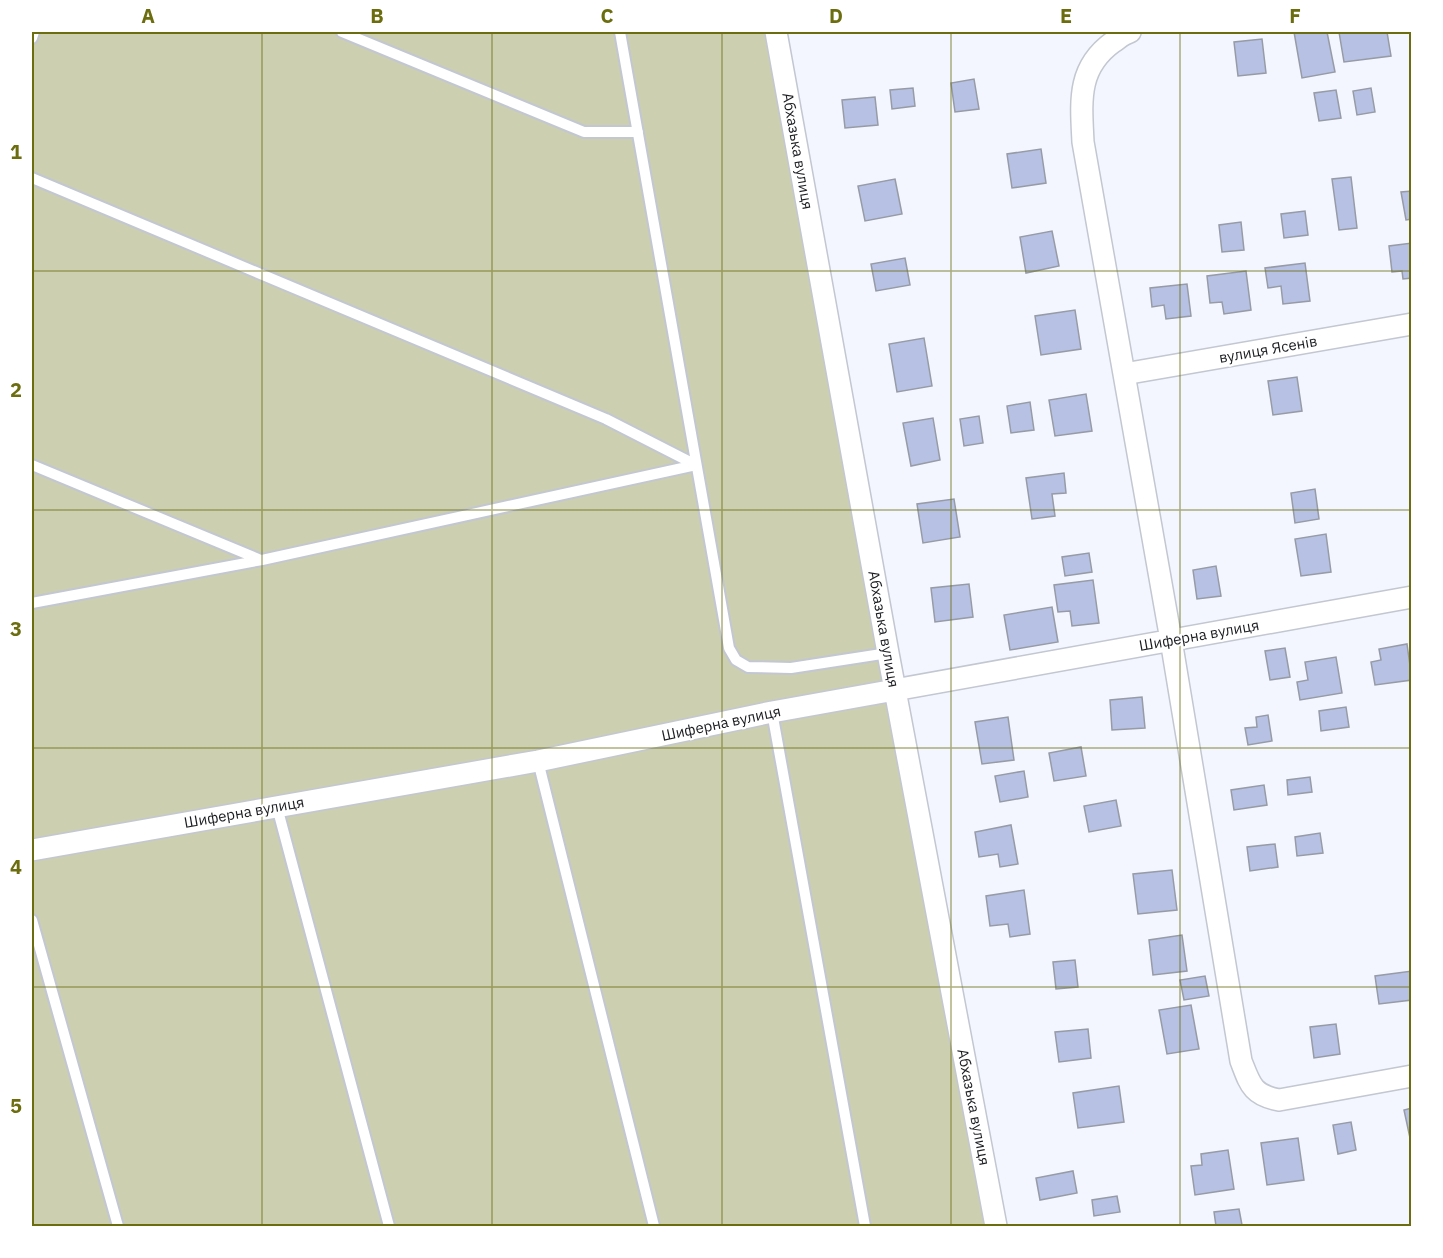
<svg xmlns="http://www.w3.org/2000/svg" width="1443" height="1258" viewBox="0 0 1443 1258" font-family="'IBM Plex Sans',sans-serif">
<style>
.green{fill:#cccfb0}
.building{fill:#b6c1e4;stroke:#979ba5;stroke-width:1.5}
.lines{fill:none;stroke-linecap:round;stroke-linejoin:round}
.lane-casing{stroke:#c3c7d1;stroke-width:14}
.street-casing{stroke:#c3c7d1;stroke-width:24}
.lane{stroke:#fff;stroke-width:10}
.street{stroke:#fff;stroke-width:21}
.grid{fill:none;stroke:#6b6d0e;stroke-width:1.5;stroke-opacity:0.55}
.labels{text-anchor:middle;dominant-baseline:central;stroke-width:4.5;stroke-linejoin:round;paint-order:stroke}
.street-label{font-size:15px;fill:#1c1d21;stroke:#fff}
.neatline{fill:none;stroke:#6b6d0e;stroke-width:2}
.grid-label{font-size:20px;text-anchor:middle;font-weight:bold;fill:#6b6d0e}
</style>
<rect width="100%" height="100%" fill="#f3f6ff"/>
<path class="green" d="M32 32H776L996 1226H32Z"/>
<path class="building" d="M1294 32H1327L1335 72 1302 78Z
M1339 32H1387L1391 56 1344 62Z
M1262 39 1266 73 1238 76 1234 42Z
M974 79 979 109 955 112 951 83Z
M913 88 915 106 892 109 890 90Z
M1371 88 1375 112 1357 115 1353 91Z
M1336 90 1341 118 1319 121 1314 93Z
M875 97 878 125 845 128 842 100Z
M1041 149 1046 183 1012 188 1007 154Z
M1351 177 1357 228 1339 230 1332 179Z
M895 179 902 214 865 221 858 186Z
M1412 191V219L1406 220 1401 192Z
M1305 211 1308 235 1284 238 1281 214Z
M1241 222 1244 250 1222 252 1219 225Z
M1052 231 1059 266 1026 273 1020 237Z
M1412 243V278L1403 279 1402 271 1392 272 1389 246Z
M905 258 910 285 876 291 871 264Z
M1305 263 1310 301 1283 304 1281 286 1268 288 1265 268Z
M1246 271 1251 310 1224 314 1222 302 1210 303 1207 276Z
M1187 284 1191 316 1166 319 1164 305 1152 307 1150 288Z
M1075 310 1081 349 1041 355 1035 316Z
M924 338 932 386 897 392 889 344Z
M1297 377 1302 411 1273 415 1268 381Z
M1086 394 1092 431 1055 436 1049 400Z
M1030 402 1034 430 1011 433 1007 406Z
M979 416 983 443 964 446 960 419Z
M933 418 940 460 911 466 903 423Z
M1064 473 1066 493 1052 494 1055 516 1032 519 1026 478Z
M1315 489 1319 519 1295 523 1291 493Z
M954 499 960 537 923 543 917 504Z
M1326 534 1331 572 1301 576 1295 539Z
M1089 553 1092 572 1065 576 1062 557Z
M1216 566 1221 596 1197 599 1193 570Z
M1093 580 1099 623 1072 626 1070 611 1058 612 1054 585Z
M969 584 973 617 935 622 931 588Z
M1052 607 1058 642 1010 650 1004 615Z
M1407 644 1412 680 1375 685 1371 662 1381 660 1379 649Z
M1285 648 1290 677 1270 680 1265 651Z
M1336 657 1342 693 1300 700 1297 682 1308 680 1305 662Z
M1142 697 1145 728 1112 730 1110 700Z
M1346 707 1349 727 1321 731 1319 711Z
M1268 715 1272 741 1248 745 1245 728 1257 727 1256 717Z
M1008 717 1014 760 982 764 975 722Z
M1081 747 1086 776 1054 781 1049 753Z
M1024 771 1028 797 1000 802 995 776Z
M1310 777 1312 792 1288 795 1287 780Z
M1264 785 1267 805 1234 810 1231 790Z
M1116 800 1121 826 1089 832 1084 806Z
M1011 825 1018 864 1000 867 998 854 979 857 975 832Z
M1320 833 1323 853 1297 856 1295 837Z
M1275 844 1278 867 1250 871 1247 847Z
M1172 870 1177 910 1138 914 1133 874Z
M1024 890 1030 934 1010 937 1008 924 990 926 986 896Z
M1182 935 1187 971 1153 975 1149 940Z
M1075 960 1078 987 1056 989 1053 962Z
M1412 971V1000L1379 1004 1375 976Z
M1205 976 1209 996 1184 1000 1180 980Z
M1191 1005 1199 1049 1167 1054 1159 1010Z
M1336 1024 1340 1054 1314 1058 1310 1027Z
M1088 1029 1091 1058 1059 1062 1055 1032Z
M1119 1086 1124 1122 1078 1128 1073 1093Z
M1412 1108V1138H1410L1404 1110Z
M1351 1122 1356 1150 1338 1154 1333 1125Z
M1298 1138 1304 1180 1267 1185 1261 1143Z
M1228 1150 1234 1189 1195 1195 1191 1166 1202 1165 1201 1154Z
M1073 1171 1077 1193 1040 1200 1036 1178Z
M1117 1196 1120 1212 1094 1216 1092 1200Z
M1239 1209 1242 1225 1216 1226 1214 1212Z"/>
<g class="lines">
<defs>
<path id="lane" d="M342 32 584 132H638
M620 32 729 648 736 660 748 667 791 668 888 653
M32 38 34 32
M32 178 606 419 696 465
M32 465 261 560
M32 603 262 560 696 465
M772 712 865 1226
M538 761 654 1226
M277 807 389 1226
M32 920 118 1226"/>
<path id="street" d="M776 32 888 653 996 1226
M1130 32C1123 34 1119 38 1113 42 1077 68 1081 101 1083 142L1171 640 1241 1061C1250 1084 1252 1095 1279 1100L1412 1076
M1124 374 1412 324
M32 850 538 761 772 712 1412 597"/>
</defs>
<use href="#lane" class="lane-casing"/>
<use href="#street" class="street-casing"/>
<use href="#lane" class="lane"/>
<use href="#street" class="street"/>
</g>
<path class="grid" d="M262 32V1226M492 32V1226M722 32V1226M951 32V1226M1180 32V1226M32 271H1412M32 510H1412M32 748H1412M32 987H1412"/>
<g class="labels">
<g class="street-label">
<text transform="translate(798 151) rotate(80)">Абхазька вулиця</text>
<text transform="translate(1268 349) rotate(-10)">вулиця Ясенів</text>
<text transform="translate(884 629) rotate(80)">Абхазька вулиця</text>
<text transform="translate(1199 635) rotate(-10)">Шиферна вулиця</text>
<text transform="translate(721 723) rotate(-12)">Шиферна вулиця</text>
<text transform="translate(244 812) rotate(-10)">Шиферна вулиця</text>
<text transform="translate(974 1107) rotate(79)">Абхазька вулиця</text>
</g>
</g>
<rect width="1443" height="1258" fill="none" stroke="#ffffff" stroke-width="66"/>
<rect x="33" y="33" width="1377" height="1192" class="neatline"/>
<g class="grid-label">
<text x="148" y="23">A</text>
<text x="377" y="23">B</text>
<text x="607" y="23">C</text>
<text x="836" y="23">D</text>
<text x="1066" y="23">E</text>
<text x="1295" y="23">F</text>
<text x="16" y="159">1</text>
<text x="16" y="397">2</text>
<text x="16" y="636">3</text>
<text x="16" y="874">4</text>
<text x="16" y="1113">5</text>
</g>
</svg>
